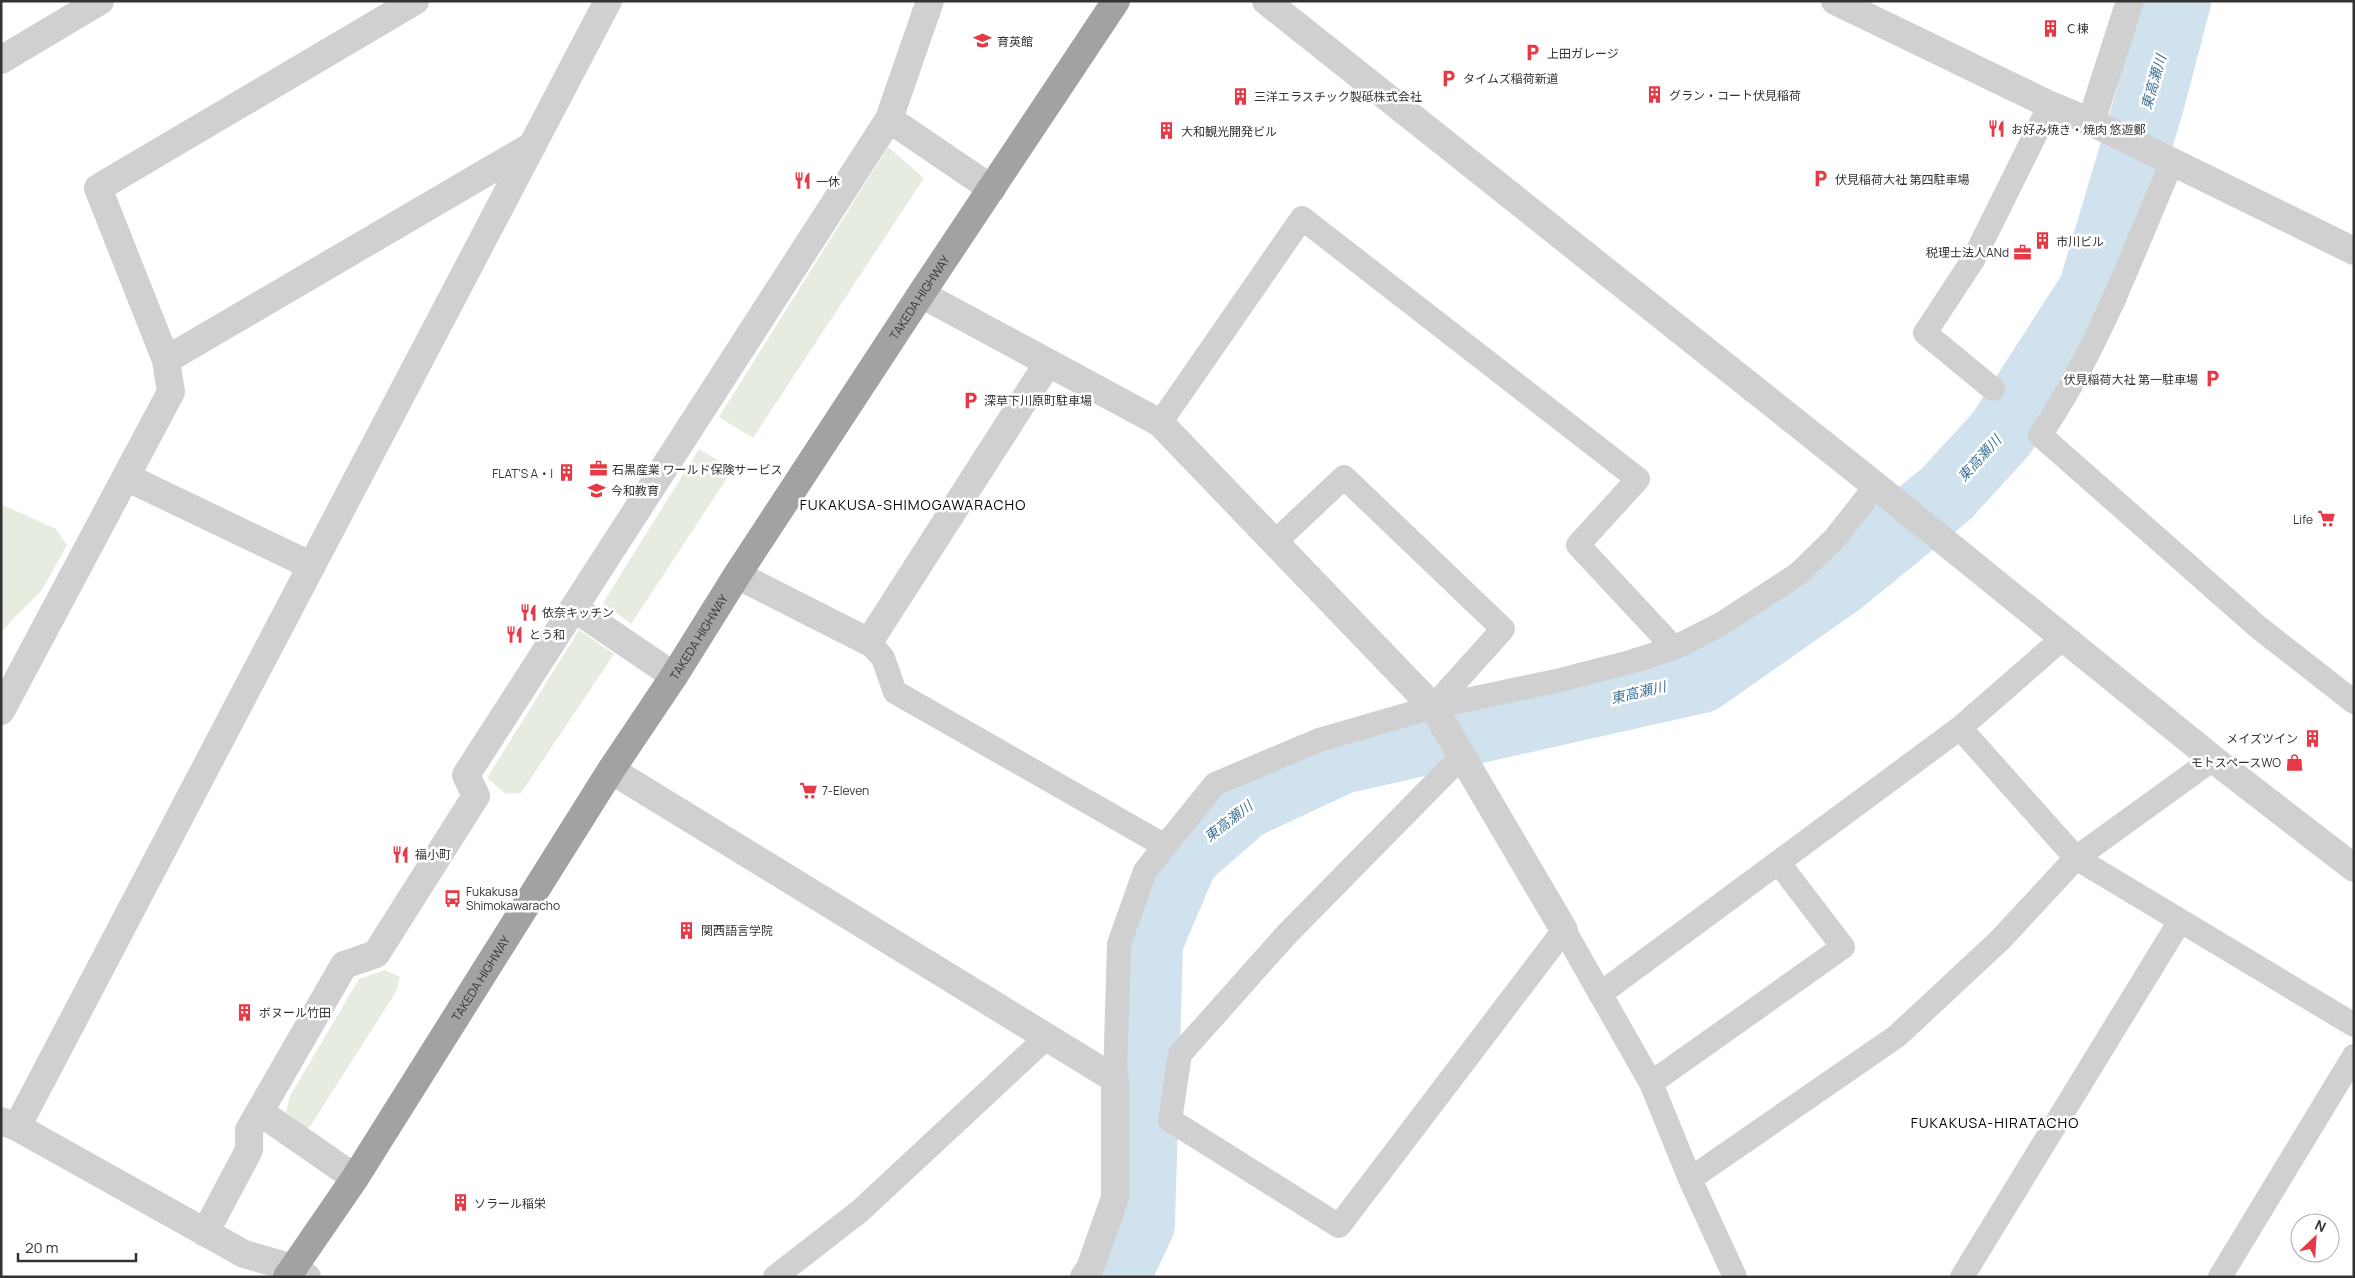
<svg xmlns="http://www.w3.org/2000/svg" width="2355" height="1278" viewBox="0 0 2355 1278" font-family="Manrope,'Noto Sans JP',sans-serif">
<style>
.green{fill:#e6ecdf}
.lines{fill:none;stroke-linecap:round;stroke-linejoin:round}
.river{stroke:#cfe2ee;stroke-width:70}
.service{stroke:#d0d0d0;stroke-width:24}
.minor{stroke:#d0d0d0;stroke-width:28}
.tertiary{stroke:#d0d0d0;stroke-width:28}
.trunk{stroke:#a2a2a2;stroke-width:28}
.labels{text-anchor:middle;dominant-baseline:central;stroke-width:5;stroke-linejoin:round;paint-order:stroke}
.poi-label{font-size:12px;fill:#333;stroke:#fff;text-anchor:start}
.street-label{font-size:12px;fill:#333;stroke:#fff}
.water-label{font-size:14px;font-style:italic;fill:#3f7597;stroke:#fff}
.neighbourhood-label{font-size:14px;letter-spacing:1px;fill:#000;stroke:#fff}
</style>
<rect width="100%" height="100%" fill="#fff"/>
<path class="green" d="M888 147 924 178 753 438 719 417Z
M699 449 733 469 631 624 603 603Z
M1 504 56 529 67 545 42 590 12 620 1 633Z
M579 630 614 654 521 793 506 794 487 778Z
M385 970 400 977 396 992 307 1131 286 1112 290 1096 359 979Z"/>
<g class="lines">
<path class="river" d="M1115 1277 1140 1224 1148 942 1184 857 1243 805 1341 759 1701 678 1839 581 1946 494 2001 434 2093 291 2150 100 2176 1"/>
<path class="service" d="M2172 162C2132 255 2097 352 2040 435L2258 627 2354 702
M1993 389 1925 333 1973 260 2050 105
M1160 423 1302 218 1638 479 1578 545 1674 648
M1275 542 1344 477 1503 629 1433 707
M869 642 883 658 895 692 1165 846
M1960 728 2076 858 2354 1025
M1462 756 1287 934 1180 1054 1170 1120 1339 1226 1564 930 1651 1083 1690 1179 1735 1277
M1600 994 1960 728 2063 638
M1115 1079 1119 944 1145 871 1215 784 1319 740 1433 707 1556 681 1630 662 1674 648 1721 624 1798 574 1835 538 1876 486
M1651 1083 1843 947 1778 862
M1690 1179 1897 1036 2000 940 2076 858 2213 759
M775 1277 860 1211 1047 1037
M1962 1277 2180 921
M2220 1277 2354 1056"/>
<path class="minor" d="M1835 1 2050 105 2091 122 2354 251
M889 119 992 189
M2091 122 2130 1
M921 294 1160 423 1433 707 1564 930
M166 360 533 145
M126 477 312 566
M737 575 869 642 1048 363
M574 608 674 676
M1 711 171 392 166 360 98 188 415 1
M611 770 1115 1079V1198L1090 1268 1084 1277
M260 1112 355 1178
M1 1121 17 1127 244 1254 293 1268 307 1277
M17 1127 608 1
M205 1233 249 1150V1130L344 965 376 954 476 796 466 775 889 119 930 1"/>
<path class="tertiary" d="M1266 1 1876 486 2213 759 2354 868
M1 60 100 1"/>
<path class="trunk" id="s1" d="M287 1277 355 1178 611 770 674 676 737 575 921 294 1116 1"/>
</g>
<defs>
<symbol id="building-bare" viewBox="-9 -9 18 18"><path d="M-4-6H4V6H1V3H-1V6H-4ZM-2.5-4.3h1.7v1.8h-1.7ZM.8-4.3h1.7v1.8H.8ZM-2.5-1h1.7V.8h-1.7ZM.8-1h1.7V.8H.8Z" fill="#e63946" stroke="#fff" stroke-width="2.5" paint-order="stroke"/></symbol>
<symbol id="school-bare" viewBox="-9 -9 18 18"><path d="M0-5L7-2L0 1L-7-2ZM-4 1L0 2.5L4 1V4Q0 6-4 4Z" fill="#e63946" stroke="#fff" stroke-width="2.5" paint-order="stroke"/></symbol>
<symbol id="parking-bare" viewBox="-9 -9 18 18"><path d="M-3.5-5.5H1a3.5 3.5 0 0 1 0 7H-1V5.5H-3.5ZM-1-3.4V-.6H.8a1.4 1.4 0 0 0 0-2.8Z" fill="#e63946" stroke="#fff" stroke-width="2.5" paint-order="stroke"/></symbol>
<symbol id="restaurant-bare" viewBox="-9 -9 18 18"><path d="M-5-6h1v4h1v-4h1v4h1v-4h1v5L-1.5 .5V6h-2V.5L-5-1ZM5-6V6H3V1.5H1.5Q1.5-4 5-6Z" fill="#e63946" stroke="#fff" stroke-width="2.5" paint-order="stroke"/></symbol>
<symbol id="office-bare" viewBox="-9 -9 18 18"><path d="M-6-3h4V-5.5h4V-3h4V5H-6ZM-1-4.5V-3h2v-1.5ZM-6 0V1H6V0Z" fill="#e63946" stroke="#fff" stroke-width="2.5" paint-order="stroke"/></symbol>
<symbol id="supermarket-bare" viewBox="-9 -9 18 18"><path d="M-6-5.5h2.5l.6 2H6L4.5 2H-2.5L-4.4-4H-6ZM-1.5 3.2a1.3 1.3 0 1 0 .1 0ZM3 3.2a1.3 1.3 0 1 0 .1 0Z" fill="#e63946" stroke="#fff" stroke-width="2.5" paint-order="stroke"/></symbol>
<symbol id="shop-bare" viewBox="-9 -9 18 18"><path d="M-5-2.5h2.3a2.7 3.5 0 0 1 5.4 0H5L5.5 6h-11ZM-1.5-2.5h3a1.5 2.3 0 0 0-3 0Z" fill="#e63946" stroke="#fff" stroke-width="2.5" paint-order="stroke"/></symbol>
<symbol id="bus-bare" viewBox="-9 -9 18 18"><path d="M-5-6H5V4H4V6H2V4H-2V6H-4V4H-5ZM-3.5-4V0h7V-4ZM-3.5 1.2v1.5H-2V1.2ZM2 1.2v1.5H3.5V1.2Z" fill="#e63946" stroke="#fff" stroke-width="2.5" paint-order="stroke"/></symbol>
</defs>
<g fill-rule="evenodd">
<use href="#building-bare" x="2038" y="16" width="25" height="25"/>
<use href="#school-bare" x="970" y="28" width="25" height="25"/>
<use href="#parking-bare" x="1520" y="40" width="25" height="25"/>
<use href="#parking-bare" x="1436" y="66" width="25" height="25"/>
<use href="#building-bare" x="1642" y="82" width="25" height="25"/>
<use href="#building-bare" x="1228" y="84" width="25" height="25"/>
<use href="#restaurant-bare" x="1984" y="116" width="25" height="25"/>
<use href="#building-bare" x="1154" y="118" width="25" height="25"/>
<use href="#parking-bare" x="1808" y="166" width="25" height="25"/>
<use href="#restaurant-bare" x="790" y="168" width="25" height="25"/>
<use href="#building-bare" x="2030" y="228" width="25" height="25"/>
<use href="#office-bare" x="2010" y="240" width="25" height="25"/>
<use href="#parking-bare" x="2200" y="366" width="25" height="25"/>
<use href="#parking-bare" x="958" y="388" width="25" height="25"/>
<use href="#office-bare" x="586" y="456" width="25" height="25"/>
<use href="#building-bare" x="554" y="460" width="25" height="25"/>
<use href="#school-bare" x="584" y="478" width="25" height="25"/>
<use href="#supermarket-bare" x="2314" y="506" width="25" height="25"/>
<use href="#restaurant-bare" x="516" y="600" width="25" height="25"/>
<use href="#restaurant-bare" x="502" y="622" width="25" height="25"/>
<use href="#building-bare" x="2300" y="726" width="25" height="25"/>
<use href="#shop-bare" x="2282" y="750" width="25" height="25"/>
<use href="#supermarket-bare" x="796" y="778" width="25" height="25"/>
<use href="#restaurant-bare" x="388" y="842" width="25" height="25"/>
<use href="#bus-bare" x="440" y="886" width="25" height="25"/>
<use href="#building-bare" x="674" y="918" width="25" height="25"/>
<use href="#building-bare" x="232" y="1000" width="25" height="25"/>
<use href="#building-bare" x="448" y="1190" width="25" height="25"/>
</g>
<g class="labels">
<g class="poi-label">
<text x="2065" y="28">Ｃ棟</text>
<text x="997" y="41">育英館</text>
<text x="1547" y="53">上田ガレージ</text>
<text x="1463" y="78">タイムズ稲荷新道</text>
<text x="1669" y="95">グラン・コート伏見稲荷</text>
<text x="1254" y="96">三洋エラスチック製砥株式会社</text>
<text x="2011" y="129">お好み焼き・焼肉 悠遊鄭</text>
<text x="1181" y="131">大和観光開発ビル</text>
<text x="1835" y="179">伏見稲荷大社 第四駐車場</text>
<text x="816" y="181">一休</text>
<text x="2056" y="241">市川ビル</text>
<text x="2009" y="252" text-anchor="end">税理士法人ANd</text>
<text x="2198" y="379" text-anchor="end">伏見稲荷大社 第一駐車場</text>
<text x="984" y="400">深草下川原町駐車場</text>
<text x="612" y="469">石黒産業 ワールド保険サービス</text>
<text x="553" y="473" text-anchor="end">FLAT'S A・I</text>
<text x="611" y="490">今和教育</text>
<text x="2313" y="519" text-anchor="end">Life</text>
<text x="542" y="612">依奈キッチン</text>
<text x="529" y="634">とう和</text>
<text x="2298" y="738" text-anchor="end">メイズツイン</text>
<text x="2281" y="762" text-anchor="end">モトスペースWO</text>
<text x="822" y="790">7-Eleven</text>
<text x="415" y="854">福小町</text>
<text x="466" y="891">Fukakusa<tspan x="466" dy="14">Shimokawaracho</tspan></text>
<text x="701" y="930">関西語言学院</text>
<text x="259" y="1012">ボヌール竹田</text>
<text x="474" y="1203">ソラール稲栄</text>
</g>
<g class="street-label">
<text stroke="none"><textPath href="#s1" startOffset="1166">TAKEDA HIGHWAY</textPath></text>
<text stroke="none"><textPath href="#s1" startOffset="761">TAKEDA HIGHWAY</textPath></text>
<text stroke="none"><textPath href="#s1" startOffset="356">TAKEDA HIGHWAY</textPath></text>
</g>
<g class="water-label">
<text transform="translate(2153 82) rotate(-74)">東高瀬川</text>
<text transform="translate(1979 458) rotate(-48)">東高瀬川</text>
<text transform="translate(1638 692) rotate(-13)">東高瀬川</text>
<text transform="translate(1228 821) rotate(-38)">東高瀬川</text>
</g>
<g class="neighbourhood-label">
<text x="913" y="504">FUKAKUSA-SHIMOGAWARACHO</text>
<text x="1995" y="1122">FUKAKUSA-HIRATACHO</text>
</g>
</g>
<rect width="2355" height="1278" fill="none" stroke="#333333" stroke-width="5"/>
<g transform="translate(2315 1238) rotate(25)"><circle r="24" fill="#ffffff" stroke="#adadad"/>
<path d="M0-4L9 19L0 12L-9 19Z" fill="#e63946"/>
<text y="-8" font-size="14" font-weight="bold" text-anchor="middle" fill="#333333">N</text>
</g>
<path d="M18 1253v8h118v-8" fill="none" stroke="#333333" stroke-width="2.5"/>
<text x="25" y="1253" font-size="15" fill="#333333" stroke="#ffffff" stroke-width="4" paint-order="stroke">20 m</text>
</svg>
